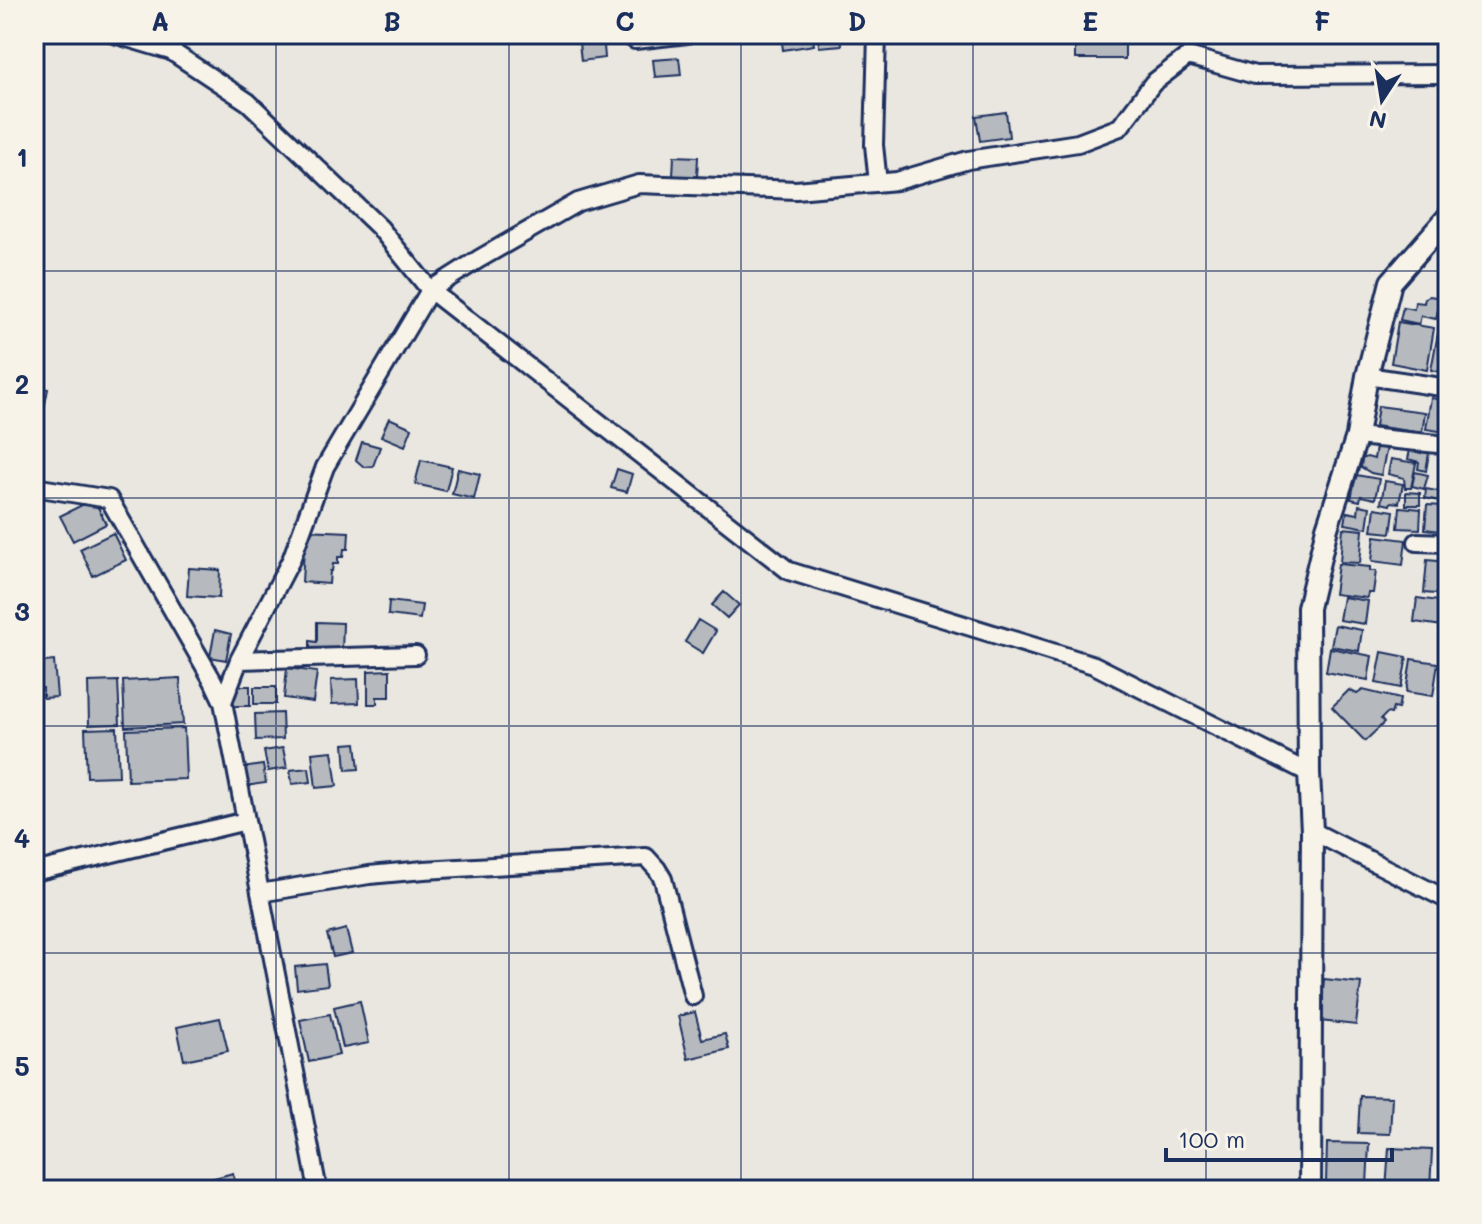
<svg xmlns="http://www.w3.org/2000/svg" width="1482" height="1224" viewBox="0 0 1482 1224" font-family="Mali,sans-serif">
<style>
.building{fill:#b6babf;stroke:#1b2f5e;stroke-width:2}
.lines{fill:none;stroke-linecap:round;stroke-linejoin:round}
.minor-casing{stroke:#1b2f5e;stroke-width:22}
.tertiary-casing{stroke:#1b2f5e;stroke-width:26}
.minor{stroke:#f7f3e8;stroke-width:16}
.tertiary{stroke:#f7f3e8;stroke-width:20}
.grid{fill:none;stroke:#1b2f5e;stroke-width:2;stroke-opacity:0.55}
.neatline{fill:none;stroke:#1b2f5e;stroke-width:3}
.grid-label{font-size:26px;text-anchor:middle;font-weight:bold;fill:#1b2f5e}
</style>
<rect width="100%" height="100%" fill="#eae7e0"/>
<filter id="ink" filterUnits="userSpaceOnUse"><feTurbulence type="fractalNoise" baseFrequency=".0125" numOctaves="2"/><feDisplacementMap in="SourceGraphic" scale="16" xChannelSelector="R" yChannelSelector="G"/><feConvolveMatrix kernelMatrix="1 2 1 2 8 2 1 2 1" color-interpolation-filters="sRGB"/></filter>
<g filter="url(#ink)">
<path class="building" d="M578 34H603L605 58 581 61Z
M781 34H812L814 45 783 50Z
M818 34H841L842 45 819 47Z
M1075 34H1125V59H1075Z
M679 58 681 75 655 77 653 60Z
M1006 112 1009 137 980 141 976 116Z
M674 156 698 157 697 177 673 176Z
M1429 296 1436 297 1440 301 1436 319 1421 316 1419 324 1400 320 1403 307 1414 309 1415 302 1424 303 1425 298Z
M1398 322 1434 328 1427 370 1391 363Z
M1438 333 1448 335V374L1431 370Z
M34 386 48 389 42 419 34 418Z
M1431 398 1448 401 1446 432 1426 429Z
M1378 406 1425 412 1422 433 1375 426Z
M389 418 412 428 405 446 381 436Z
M1377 441 1388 443 1381 475 1371 473 1361 467 1362 459 1367 457 1374 459Z
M362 442 380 447 373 466 364 467 356 460Z
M1422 446 1430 447 1426 471 1418 469 1419 462 1408 459 1410 450 1421 453Z
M1391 459 1416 463 1411 488H1405L1404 478 1388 474Z
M421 460 452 467 446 491 415 484Z
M458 469 480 474 474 499 452 494Z
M617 469 632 474 627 492 611 488Z
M1415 472 1428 475 1424 489 1412 486Z
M1356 475 1379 479 1375 499 1361 496 1360 501 1351 499Z
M1385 481 1403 484 1399 503 1391 502 1390 505 1381 503Z
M1426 489 1442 492 1440 501 1425 498Z
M1406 492 1420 493V505H1406Z
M94 499 106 524 73 541 60 516Z
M1359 505 1370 507 1367 528 1345 524 1347 512 1358 514Z
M1427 505 1443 506 1440 531 1425 529Z
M1400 507 1421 509 1420 529 1398 528Z
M1375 508 1394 511 1391 533 1372 531Z
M1343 528 1363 530 1360 563 1340 562Z
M305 530 349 532 348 549H344L343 557H338V564H333L332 571H330L329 584 302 582Z
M113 533 126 560 93 576 80 549Z
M1375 536 1406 540 1403 565 1372 561Z
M1427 560 1448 562 1447 595 1424 593Z
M1338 564 1370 567V571H1376L1373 593H1368L1367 598 1334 594Z
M189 568 220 570 219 598 187 596Z
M724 592 739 605 727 618 712 605Z
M1343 597 1368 601 1365 624 1339 620Z
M1417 598 1446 602 1443 626 1414 622Z
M389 601 422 605 420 619 388 615Z
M698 620 716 631 703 653 685 642Z
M317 622 343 623 342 653 310 651V641L317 642Z
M1335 625 1362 630 1359 651 1331 646Z
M215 630 231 634 226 660 210 657Z
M1330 648 1372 656 1368 680 1326 672Z
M1382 652 1407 657 1401 688 1376 683Z
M1411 659 1438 663 1433 696 1406 692Z
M54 661 57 697 43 698V688H34V663Z
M287 668 317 672 313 702 284 698Z
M390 670V697H377V704H368V671Z
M180 678 183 724 125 727 123 681Z
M358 679 359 703 332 704 331 680Z
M118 681 120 724 89 725 88 682Z
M233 686H250V706H234Z
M254 687H276V704H254Z
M1349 690 1357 694 1363 690 1400 699 1398 709 1393 708 1391 714 1387 713 1381 719 1384 723 1365 741 1332 707Z
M282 713 283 739 256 740 255 714Z
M117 728 119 776 87 777 85 729Z
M184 728 186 779 128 781 126 730Z
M356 743 359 769 346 770 344 744Z
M283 748 287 768 268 771 264 751Z
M332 751 337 786 316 788 312 753Z
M263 765 266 783 244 786 242 768Z
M309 768 311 782 292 784 290 770Z
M346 929 352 953 333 957 327 934Z
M325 964 328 985 297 989 295 967Z
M1324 979 1361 983 1356 1025 1320 1021Z
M360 1001 369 1043 343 1048 334 1007Z
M695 1012 702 1039 725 1034 729 1049 688 1059 678 1016Z
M330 1014 339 1055 309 1062 300 1020Z
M220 1018 228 1051 184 1060 177 1027Z
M1360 1096 1392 1097 1390 1134 1358 1133Z
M1327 1143 1369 1144 1367 1185 1326 1183Z
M1389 1148 1432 1150 1430 1190H1386Z
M233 1173 237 1189 210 1190 207 1180Z"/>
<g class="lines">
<defs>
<path id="minor" d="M114 34 171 51 248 102 380 228 430 290 789 571 1094 665 1309 773
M627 34 635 40 688 34
M877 34 874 145 878 183
M1367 376 1448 388
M1357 436 1448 445
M34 487 109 499 213 681 223 702
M1417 542 1448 543
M239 660 416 655
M1312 831 1448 900
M34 872 246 821
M260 893 369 875 424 870 646 857 657 869 663 879 693 996
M318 1190 223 702 239 660 291 560 325 467 430 290 479 259 578 202 639 184 796 190 897 181 968 160 1078 143 1120 127 1153 83 1188 56 1255 75 1448 74"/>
<path id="tertiary" d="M1310 1190 1312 831 1309 773 1308 608 1327 528 1357 436 1367 376 1391 282 1448 217"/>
</defs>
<use href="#minor" class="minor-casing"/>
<use href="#tertiary" class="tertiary-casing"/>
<use href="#minor" class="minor"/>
<use href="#tertiary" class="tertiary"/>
</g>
</g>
<path class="grid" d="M276 34V1190M509 34V1190M741 34V1190M973 34V1190M1206 34V1190M34 271H1448M34 498H1448M34 726H1448M34 953H1448"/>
<rect width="1482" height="1224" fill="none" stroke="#f7f3e8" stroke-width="88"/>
<g transform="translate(1382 100) rotate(192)" stroke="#f7f3e8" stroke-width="6" paint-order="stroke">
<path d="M0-6L14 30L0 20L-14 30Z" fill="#1b2f5e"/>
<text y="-12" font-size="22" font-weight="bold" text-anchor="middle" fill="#1b2f5e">N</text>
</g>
<path d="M1166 1148v12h226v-12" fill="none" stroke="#1b2f5e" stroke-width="4"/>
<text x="1178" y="1148" font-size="24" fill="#1b2f5e" stroke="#f7f3e8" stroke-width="6" paint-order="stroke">100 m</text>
<rect x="44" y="44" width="1394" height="1136" class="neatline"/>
<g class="grid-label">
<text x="160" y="31">A</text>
<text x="392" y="31">B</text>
<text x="625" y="31">C</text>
<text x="857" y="31">D</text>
<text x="1090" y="31">E</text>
<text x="1322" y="31">F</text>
<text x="22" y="167">1</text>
<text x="22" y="394">2</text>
<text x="22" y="621">3</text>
<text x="22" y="848">4</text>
<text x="22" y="1076">5</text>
</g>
</svg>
